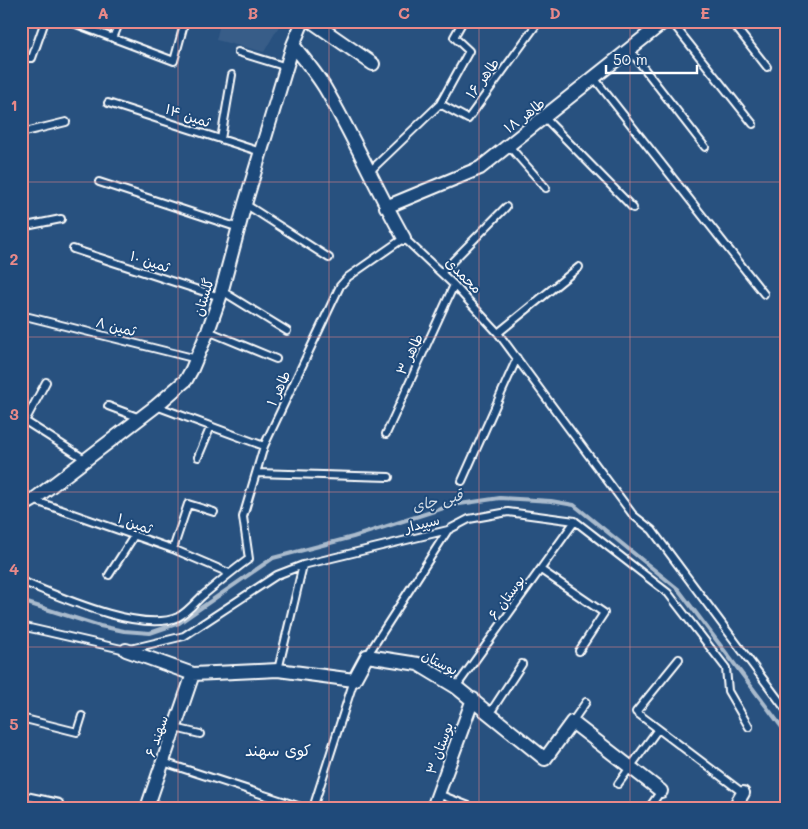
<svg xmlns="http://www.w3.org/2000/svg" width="808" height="829" viewBox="0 0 808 829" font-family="Mali,'Playpen Sans Arabic',sans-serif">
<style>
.built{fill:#375d88}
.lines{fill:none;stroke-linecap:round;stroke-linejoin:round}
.stream{stroke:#aabbcd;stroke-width:4}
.lane-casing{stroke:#fff;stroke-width:10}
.street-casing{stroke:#fff;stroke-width:16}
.lane{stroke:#1f4a7a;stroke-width:6}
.street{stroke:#1f4a7a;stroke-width:12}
.grid{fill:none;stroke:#e88989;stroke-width:1;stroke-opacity:0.55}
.labels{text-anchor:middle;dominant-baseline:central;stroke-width:4;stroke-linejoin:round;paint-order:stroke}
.street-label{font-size:14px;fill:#fff;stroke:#1f4a7a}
.water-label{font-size:15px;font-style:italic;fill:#d4dde6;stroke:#1f4a7a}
.quarter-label{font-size:16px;fill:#fff;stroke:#1f4a7a}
.neatline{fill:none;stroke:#e88989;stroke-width:2}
.grid-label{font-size:16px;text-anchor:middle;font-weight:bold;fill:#e88989}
</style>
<rect width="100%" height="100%" fill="#28517f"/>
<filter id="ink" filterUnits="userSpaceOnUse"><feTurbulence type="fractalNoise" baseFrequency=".02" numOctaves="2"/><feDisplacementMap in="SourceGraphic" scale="10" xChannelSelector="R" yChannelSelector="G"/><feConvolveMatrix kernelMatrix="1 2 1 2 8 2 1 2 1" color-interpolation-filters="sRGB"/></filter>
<g filter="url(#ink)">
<path class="built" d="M212 21H282L264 52 216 40 219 28Z"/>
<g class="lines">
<path class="stream" d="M21 601 100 626 124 631 150 633 179 623 273 558 353 537 453 505 500 498 551 501 574 505 678 589 787 734"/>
<defs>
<path id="lane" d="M68 21 174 61 183 28
M671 21 753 124
M731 21 767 67
M786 21 787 22
M113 38 120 21
M629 49 705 147
M238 52 287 67
M21 58H32L45 21
M595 79 764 294
M108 103 261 152
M440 104 469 51 454 37 463 21
M545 118 633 208
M21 133 66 122
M221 139 232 75
M509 146 546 188
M370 171 440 104 468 119 539 21
M99 182 239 228
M245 204 329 258
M21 227 61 219
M73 249 220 297
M442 272 506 207
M222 291 287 331
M29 317 197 359
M208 331 276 359
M498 333 579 267
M46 382 25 421 86 460
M108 406 140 418
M156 406 264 446
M386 434 454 285
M198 457 211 426
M256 473 389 477
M462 481 517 358
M21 491 33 500 173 549 229 573
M173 549 188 504 214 512
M541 570 604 613 579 651
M109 575 134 536
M21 581C58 596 141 634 178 617 186 613 194 604 201 597 217 584 232 571 249 559L243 517 264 446 340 286 348 277 404 238 454 285 498 333 633 515 652 530 787 711
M21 626 126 650 184 636 277 575 303 565 448 530 469 519 508 512 575 521 668 593 726 668 728 691 749 727
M367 656 448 530
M679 659 636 712 743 793
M278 670 303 565
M456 687 575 521
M490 713 522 664
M21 718 77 732 82 716
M572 722 586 702
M175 728 200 734
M163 762 304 808
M618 784 658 729
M438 794 474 808
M21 795 59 803
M313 808 354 680
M649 808 661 791"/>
<path id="street" d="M311 21 373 64
M293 45C304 59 316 73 325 88 354 137 376 189 404 238
M386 207 480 168 665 21
M21 507 33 500 156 406 186 380 192 369 208 331 220 297 245 204 293 45 303 21
M126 650 193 674 278 670 354 680 367 656 418 664 456 687 545 759 572 722 661 791
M147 808 193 674
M433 808 473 699
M734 808 743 793"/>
</defs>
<use href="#lane" class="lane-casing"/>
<use href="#street" class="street-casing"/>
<use href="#lane" class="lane"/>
<use href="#street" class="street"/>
</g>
</g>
<path class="grid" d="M178 21V808M329 21V808M479 21V808M630 21V808M21 182H787M21 337H787M21 492H787M21 647H787"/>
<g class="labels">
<g class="street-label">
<text transform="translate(482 78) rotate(-54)">طاهر ۱۶</text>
<text transform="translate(188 115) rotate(18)">ثمین ۱۴</text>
<text transform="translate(524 115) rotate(-38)">طاهر ۱۸</text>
<text transform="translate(150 261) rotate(18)">ثمین ۱۰</text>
<text transform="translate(464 275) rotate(45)">محمدی</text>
<text transform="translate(203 297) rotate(-73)">گلستان</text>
<text transform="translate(116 326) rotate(14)">ثمین ۸</text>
<text transform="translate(409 354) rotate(-65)">طاهر ۳</text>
<text transform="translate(278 388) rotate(-65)">طاهر ۱</text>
<text transform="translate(135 523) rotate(19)">ثمین ۱</text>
<text transform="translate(422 523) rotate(-14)">سپیدار</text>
<text transform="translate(506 597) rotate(-54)">بوستان ۶</text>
<text transform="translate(440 662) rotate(27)">بوستان</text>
<text transform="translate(156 736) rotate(-71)">سهند ۶</text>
<text transform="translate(439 748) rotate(-70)">بوستان ۳</text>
</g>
<g class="water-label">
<text transform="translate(437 500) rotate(-14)">قبی چای</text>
</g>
<g class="quarter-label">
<text x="278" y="749">کوی سهند</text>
</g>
</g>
<rect width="808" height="829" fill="none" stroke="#1f4a7a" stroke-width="55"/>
<path d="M606 65v8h91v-8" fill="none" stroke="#ffffff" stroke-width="2.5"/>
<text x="613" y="65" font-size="15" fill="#ffffff" stroke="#1f4a7a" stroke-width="4" paint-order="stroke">50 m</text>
<rect x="28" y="28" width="752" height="774" class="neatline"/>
<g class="grid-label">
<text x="103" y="19">A</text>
<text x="253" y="19">B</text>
<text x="404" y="19">C</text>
<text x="555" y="19">D</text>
<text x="705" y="19">E</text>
<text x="14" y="111">1</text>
<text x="14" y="265">2</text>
<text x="14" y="420">3</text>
<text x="14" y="575">4</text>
<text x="14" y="730">5</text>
</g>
</svg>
